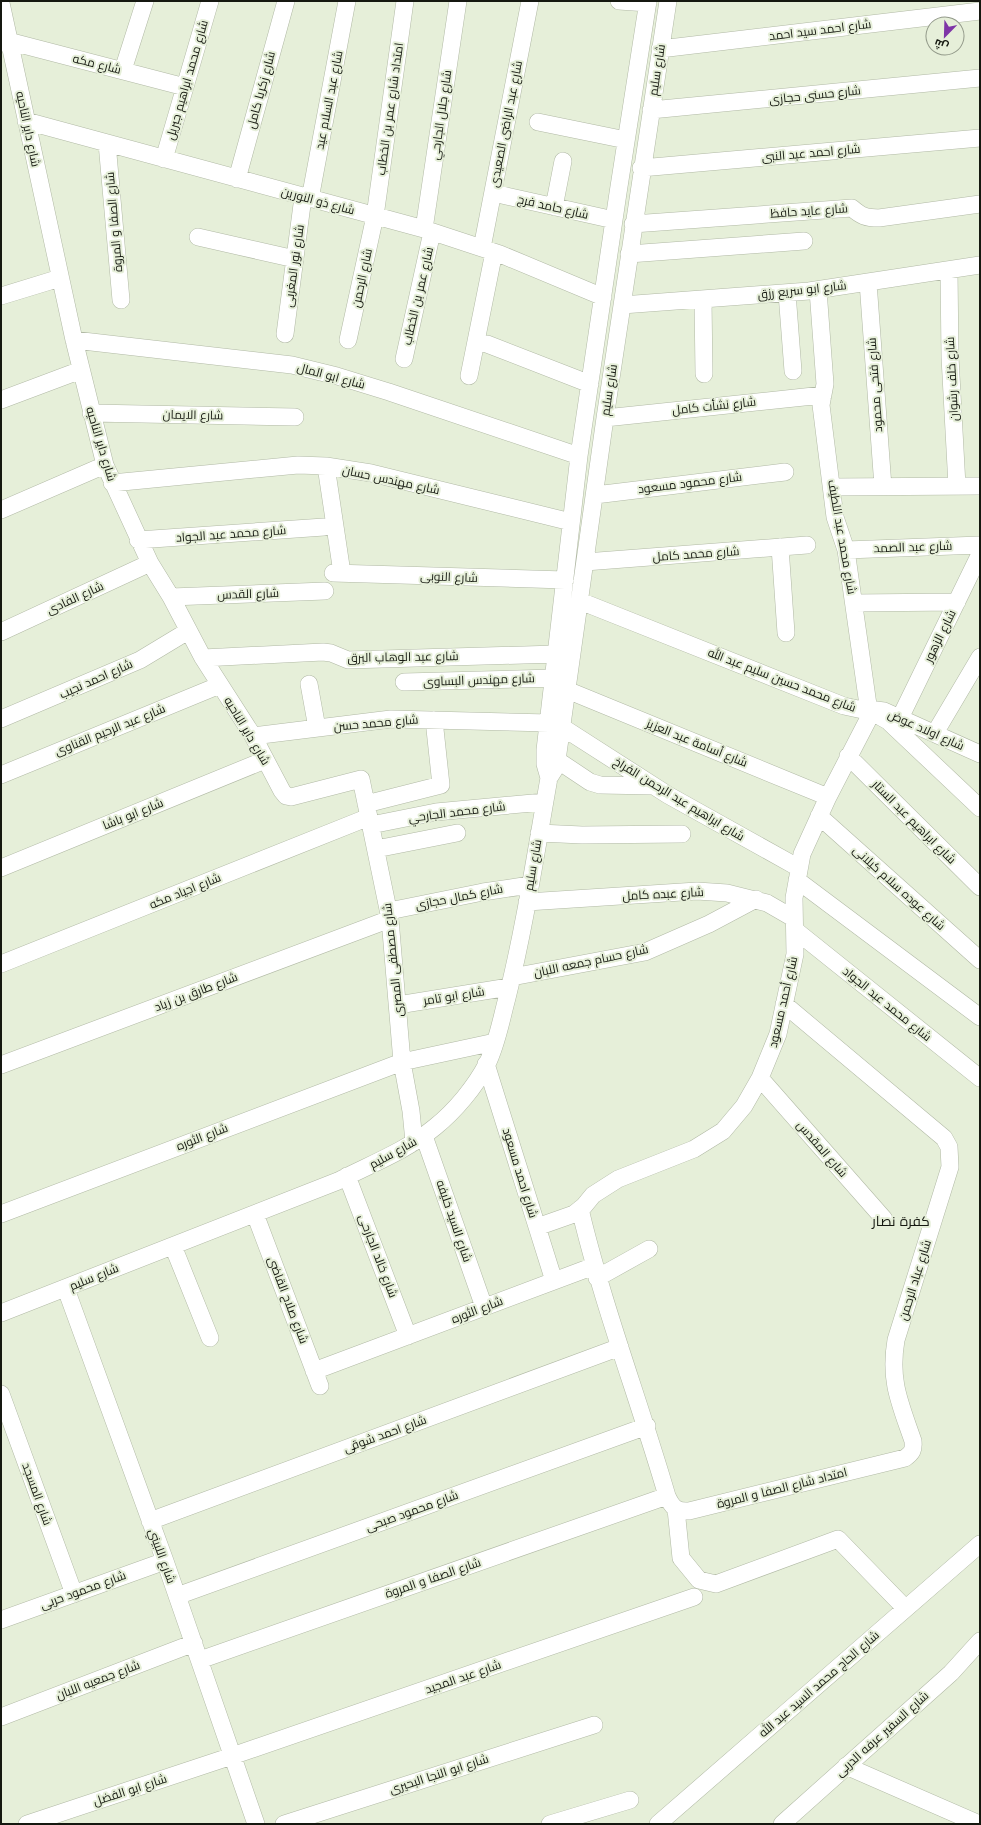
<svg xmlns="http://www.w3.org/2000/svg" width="981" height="1825" viewBox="0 0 981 1825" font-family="Jost,Cairo,sans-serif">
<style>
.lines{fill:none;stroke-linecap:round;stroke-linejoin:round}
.minor-casing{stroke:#b1b9a5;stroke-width:18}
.minor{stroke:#fff;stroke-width:17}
.labels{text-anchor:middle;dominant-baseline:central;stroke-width:4;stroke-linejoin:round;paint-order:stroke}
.street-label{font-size:12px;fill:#151810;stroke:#e6efd9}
.quarter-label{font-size:14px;fill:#151810;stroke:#e6efd9}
</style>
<rect width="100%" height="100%" fill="#e6efd9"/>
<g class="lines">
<defs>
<path id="minor" d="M619 1 648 3
M1 3 74 340 105 465 150 563 171 597 203 658 253 736 282 791 286 796 291 797 361 779 390 919 402 1062 411 1111 414 1142
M1 43 8 41 185 87
M660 49 980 11
M123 70 145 1
M651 110 980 78
M26 121 424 229 500 254 603 297
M538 122 626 140
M107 143 121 300
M164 159 210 1
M641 168 980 138
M237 179 286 1
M493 193 614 220
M310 199 347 1
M554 207 563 161
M633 224 852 208C861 216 866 218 879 218L980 204
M424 229 458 1
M198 237 295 259
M482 248 530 1
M629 254 804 241
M949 271 950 357 957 486
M868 282 883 487
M818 290 825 384 821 405 835 517 846 550 869 712
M787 293 793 371
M1 296 60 278
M703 300 704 374
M622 305 809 291 980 265
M285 334 303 197
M74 340 292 365 337 376 389 392 579 456
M348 340 375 216 405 1
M487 344 590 384
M404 359 432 232
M469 376 494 252
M1 400 81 370
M91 413 295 417
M605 418 823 395
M326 466 342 573
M112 483 298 465 326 466 371 473 571 522
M832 487 980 486
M595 495 785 472
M1 510 105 465
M138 540 324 527
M780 547 786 633
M846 550 980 545
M585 562 807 545
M333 573 565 580
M171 597 325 591
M580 601 844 706 872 712 888 721 980 808
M854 603 957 602
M1 632 150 563
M203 658 323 652 331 653 348 660 556 654
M404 682 554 678
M309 684 317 728
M567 690 828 797
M900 718 980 554
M1 719 140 660 188 631
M562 727 668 795 799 868
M935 733 980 657
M253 736 391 719 549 723
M848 756 980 887
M557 760 590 782 600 785 654 786
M1 775 220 685
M549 778 545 764V750L579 456 618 193 648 1
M366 804 441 785 434 720
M819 816 980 960
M371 825 436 812 544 802
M539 833 582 835 682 834
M376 849 457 833
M1 868 265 760
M797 880 980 1017
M527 902 697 891 727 893 767 903 793 918
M389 911 483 892 530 885
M795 930 980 1078
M1 964 369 817
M512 977 645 952 709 924 756 899
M398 1005 509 987
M486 1064 554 1281
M1 1065 390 919
M760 1078 884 1219
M424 1136 484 1307
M347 1176 408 1336
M580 1209C603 1306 639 1400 667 1496 672 1507 676 1512 689 1511L905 1458C912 1453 914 1450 913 1441 900 1403 889 1381 896 1340L950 1167 949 1147 944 1138 784 1004
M1 1214 402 1062 495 1042
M255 1214 320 1386
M537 1227 574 1214 584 1206 593 1195 618 1179 694 1149 723 1131 744 1106 760 1078 778 1034 795 954 794 898 802 854 828 797 872 712 876 710 884 711 980 754
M173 1246 210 1338
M597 1278 649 1249
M66 1289 165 1561 256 1824
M1 1313 338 1181C371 1164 406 1151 435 1127 455 1111 475 1087 487 1064 497 1044 501 1020 507 998 525 926 536 851 549 778L556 767 558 753 605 418 668 1
M314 1371 594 1266
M1 1394 74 1594
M676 1509 681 1558 699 1580 716 1584 838 1539 905 1608
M150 1521 620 1347
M177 1596 647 1426
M1 1620 165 1561
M200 1660 667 1496
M1 1717 194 1643
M846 1766 979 1824
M27 1824 232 1756 694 1597
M284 1824 594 1725
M550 1824 630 1800
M658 1824 980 1544
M782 1824 951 1673 980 1641"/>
</defs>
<use href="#minor" class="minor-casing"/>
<use href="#minor" class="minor"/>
</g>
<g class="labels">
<g class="street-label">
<text transform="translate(820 30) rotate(-7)">شارع احمد سيد احمد</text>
<text transform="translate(97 64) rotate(14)">شارع مكه</text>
<text transform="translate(657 70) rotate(-81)">شارع سليم</text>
<text transform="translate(187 80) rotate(-74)">شارع محمد ابراهيم جبريل</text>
<text transform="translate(261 90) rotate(-75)">شارع زكريا كامل</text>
<text transform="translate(815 95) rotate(-6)">شارع حسنى حجازى</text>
<text transform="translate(329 100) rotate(-79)">شارع عبد السلام عيد</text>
<text transform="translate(390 109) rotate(-82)">امتداد شارع عمر بن الخطاب</text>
<text transform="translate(441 115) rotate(-82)">شارع جلال الجارحي</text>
<text transform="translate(506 124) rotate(-79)">شارع عبد الراضى الصعيدى</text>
<text transform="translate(28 129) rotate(78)">شارع داير الناحيه</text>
<text transform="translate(811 153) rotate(-5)">شارع احمد عبد النبى</text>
<text transform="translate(318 201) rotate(15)">شارع ذو النورين</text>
<text transform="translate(553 207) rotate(13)">شارع حامد فرج</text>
<text transform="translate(809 211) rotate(-4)">شارع عايد حافظ</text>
<text transform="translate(114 222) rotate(-95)">شارع الصفا و المروة</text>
<text transform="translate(294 266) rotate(-82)">شارع نور المغربى</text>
<text transform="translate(362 278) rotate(-78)">شارع الرحمن</text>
<text transform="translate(802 290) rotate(-6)">شارع ابو سريع رزق</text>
<text transform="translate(418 296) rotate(-77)">شارع عمر بن الخطاب</text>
<text transform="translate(331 376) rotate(15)">شارع ابو المال</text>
<text transform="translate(952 379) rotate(-93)">شارع خلف رشوان</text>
<text transform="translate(875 385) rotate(-94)">شارع فتحى محمود</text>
<text transform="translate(609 390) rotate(-81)">شارع سليم</text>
<text transform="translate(714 406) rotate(-6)">شارع نشأت كامل</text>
<text transform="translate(193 415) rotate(1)">شارع الايمان</text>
<text transform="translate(101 444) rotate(73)">شارع داير الناحيه</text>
<text transform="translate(391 480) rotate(12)">شارع مهندس حسان</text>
<text transform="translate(690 483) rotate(-7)">شارع محمود مسعود</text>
<text transform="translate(231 534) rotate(-4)">شارع محمد عبد الجواد</text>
<text transform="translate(842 537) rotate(80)">شارع محمد عبد اللطيف</text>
<text transform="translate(913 547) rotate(-2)">شارع عبد الصمد</text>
<text transform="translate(696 554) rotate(-4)">شارع محمد كامل</text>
<text transform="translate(449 577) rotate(2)">شارع النوبى</text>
<text transform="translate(248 594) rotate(-2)">شارع القدس</text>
<text transform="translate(75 598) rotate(-25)">شارع الفادى</text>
<text transform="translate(940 636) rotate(-64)">شارع الزهور</text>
<text transform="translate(403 657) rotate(-1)">شارع عبد الوهاب البرق</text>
<text transform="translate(96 679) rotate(-24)">شارع احمد نجيب</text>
<text transform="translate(479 680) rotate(-2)">شارع مهندس البساوى</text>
<text transform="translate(782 680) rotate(21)">شارع محمد حسين سليم عبد الله</text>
<text transform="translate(376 723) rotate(-5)">شارع محمد حسن</text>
<text transform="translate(110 730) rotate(-22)">شارع عبد الرحيم القناوى</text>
<text transform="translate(926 730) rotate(24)">شارع اولاد عوض</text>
<text transform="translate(247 731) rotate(59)">شارع داير الناحيه</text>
<text transform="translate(697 743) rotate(22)">شارع أسامة عبد العزيز</text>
<text transform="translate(679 799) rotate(31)">شارع ابراهيم عبد الرحمن الفراخ</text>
<text transform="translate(457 812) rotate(-7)">شارع محمد الجارحي</text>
<text transform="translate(133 814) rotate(-22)">شارع ابو باشا</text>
<text transform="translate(914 822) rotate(45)">شارع ابراهيم عبد الستار</text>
<text transform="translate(533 865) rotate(-80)">شارع سليم</text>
<text transform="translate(899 888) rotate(42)">شارع عوده سلام كيلانى</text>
<text transform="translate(185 891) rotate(-22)">شارع اجياد مكه</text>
<text transform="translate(663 894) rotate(-3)">شارع عبده كامل</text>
<text transform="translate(459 897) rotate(-11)">شارع كمال حجازى</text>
<text transform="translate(393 960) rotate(-96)">شارع مصطفى المصرى</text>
<text transform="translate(591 961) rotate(-12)">شارع حسام جمعه اللبان</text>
<text transform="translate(196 992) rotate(-21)">شارع طارق بن زياد</text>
<text transform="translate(454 996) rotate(-9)">شارع ابو تامر</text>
<text transform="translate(783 1002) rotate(-77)">شارع أحمد مسعود</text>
<text transform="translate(887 1004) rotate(39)">شارع محمد عبد الجواد</text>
<text transform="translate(202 1137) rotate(-21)">شارع الثوره</text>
<text transform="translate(822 1149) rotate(49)">شارع المقدس</text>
<text transform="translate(393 1153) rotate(-29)">شارع سليم</text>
<text transform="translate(520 1173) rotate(73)">شارع احمد مسعود</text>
<text transform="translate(454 1221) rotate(71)">شارع السيد خليفه</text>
<text transform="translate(378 1256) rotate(69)">شارع خالد الجارحى</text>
<text transform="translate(94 1277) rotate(-22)">شارع سليم</text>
<text transform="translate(915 1280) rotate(-73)">شارع عباد الرحمن</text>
<text transform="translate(288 1300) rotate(69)">شارع صلاح القاضى</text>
<text transform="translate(477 1310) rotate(-21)">شارع الثوره</text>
<text transform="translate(385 1434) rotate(-20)">شارع احمد شوقى</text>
<text transform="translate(782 1488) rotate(-14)">امتداد شارع الصفا و المروة</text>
<text transform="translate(37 1494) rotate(70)">شارع المسجد</text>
<text transform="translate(412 1511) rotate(-20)">شارع محمود صبحى</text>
<text transform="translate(162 1556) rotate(70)">شارع اللبيني</text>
<text transform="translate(433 1578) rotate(-19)">شارع الصفا و المروة</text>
<text transform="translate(83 1590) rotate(-20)">شارع محمود حربى</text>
<text transform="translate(463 1677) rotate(-19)">شارع عبد المجيد</text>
<text transform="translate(98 1680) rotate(-21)">شارع جمعيه اللبان</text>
<text transform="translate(819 1684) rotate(-41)">شارع الحاج محمد السيد عبد الله</text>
<text transform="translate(882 1734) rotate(-42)">شارع السفير عرفه الدربى</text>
<text transform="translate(439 1774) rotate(-18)">شارع ابو النجا البحيرى</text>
<text transform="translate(130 1790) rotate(-18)">شارع ابو الفضل</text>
</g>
<g class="quarter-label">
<text x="901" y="1221">كفرة نصار</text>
</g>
</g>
<rect width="981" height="1825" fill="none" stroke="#151810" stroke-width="4"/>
<g transform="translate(945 36) rotate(203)"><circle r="19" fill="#e6efd9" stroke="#929989"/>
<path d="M0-3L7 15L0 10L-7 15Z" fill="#7f35a7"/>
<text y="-6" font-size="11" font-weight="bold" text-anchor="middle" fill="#151810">ش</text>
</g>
</svg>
